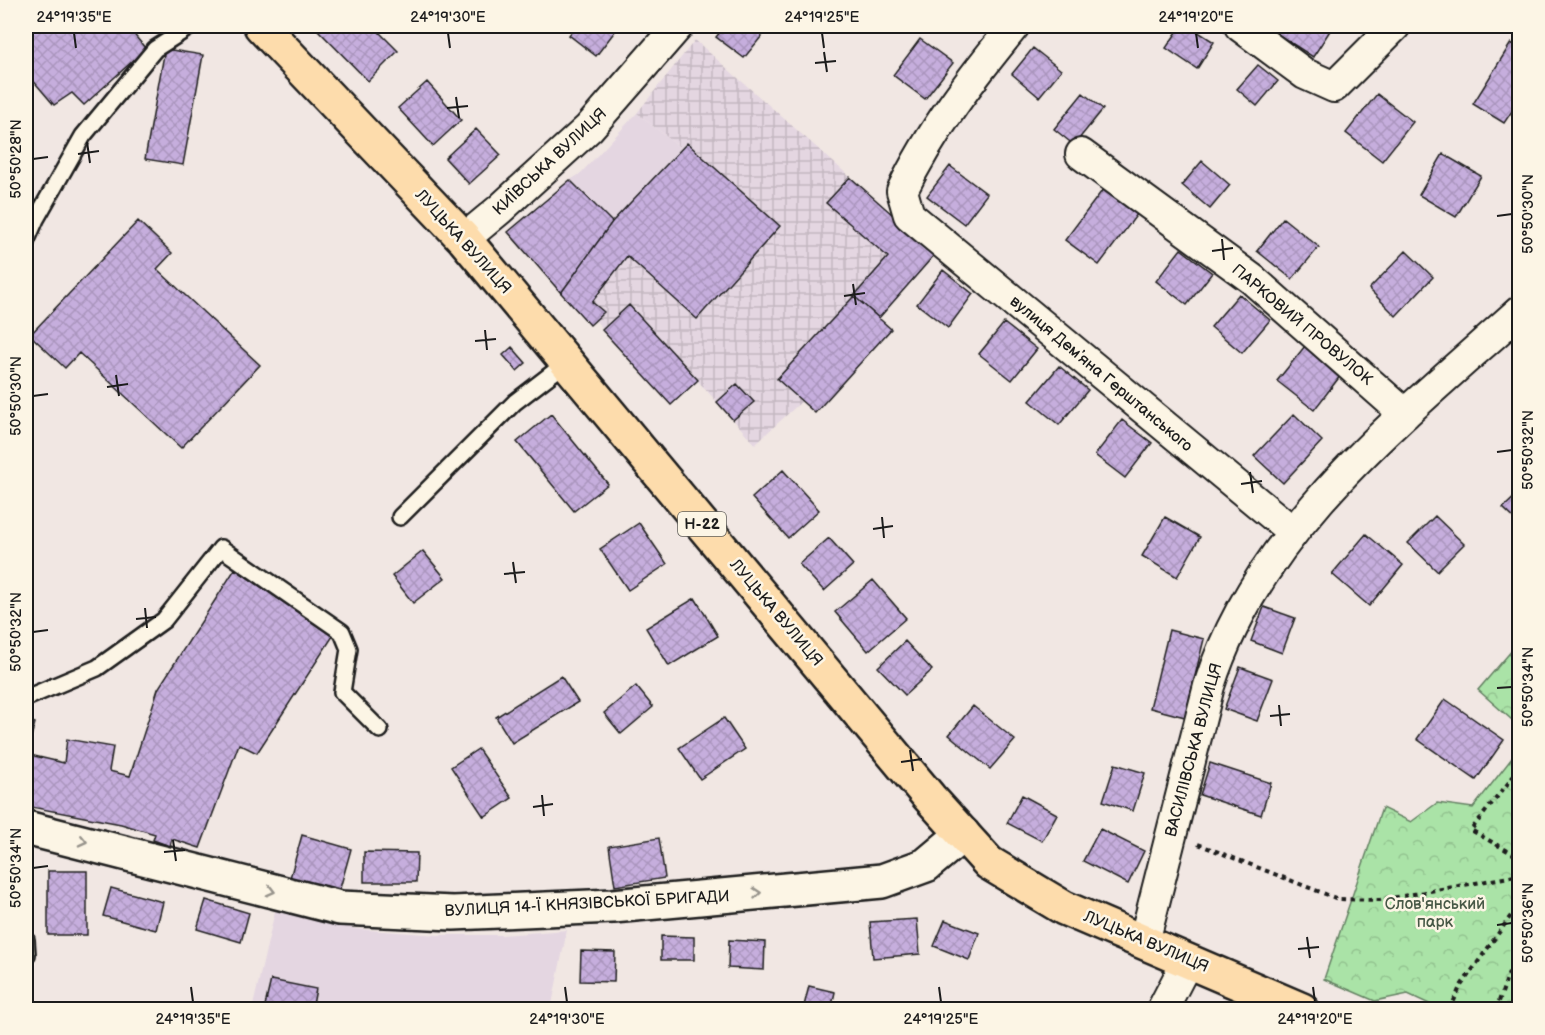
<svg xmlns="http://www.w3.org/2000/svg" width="1545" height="1035" viewBox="0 0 1545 1035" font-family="'Balsamiq Sans',sans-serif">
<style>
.built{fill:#e4d6e1}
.industrial{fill:url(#industrial-grid)}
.forest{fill:url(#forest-crowns);stroke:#638062;stroke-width:1.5}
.building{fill:url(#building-cross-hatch);stroke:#1c1c1c;stroke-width:1.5}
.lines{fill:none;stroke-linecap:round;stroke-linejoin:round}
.lane-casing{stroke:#1c1c1c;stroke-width:20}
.street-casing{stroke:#1c1c1c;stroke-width:34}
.secondary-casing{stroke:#1c1c1c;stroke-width:38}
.primary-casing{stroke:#1c1c1c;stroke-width:38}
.path{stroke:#1c1c1c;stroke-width:4;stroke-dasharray:4.5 4.5;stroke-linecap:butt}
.lane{stroke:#fcf5e5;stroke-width:15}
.street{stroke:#fcf5e5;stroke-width:30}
.secondary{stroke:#fcf5e5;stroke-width:33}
.primary{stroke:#fddcac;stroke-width:33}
.oneway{stroke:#97938b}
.ticks{fill:none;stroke:#1c1c1c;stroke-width:2}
.labels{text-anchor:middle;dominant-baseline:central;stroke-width:5;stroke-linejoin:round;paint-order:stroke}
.shield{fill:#fcf5e5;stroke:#5f5d58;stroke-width:1.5}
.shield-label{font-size:15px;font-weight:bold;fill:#1c1c1c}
.street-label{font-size:16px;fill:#1c1c1c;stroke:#fcf5e5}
.park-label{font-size:16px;fill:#475846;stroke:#fcf5e5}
.neatline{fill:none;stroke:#1c1c1c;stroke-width:2}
.ticks-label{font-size:15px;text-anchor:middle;fill:#1c1c1c}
</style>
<defs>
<pattern id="industrial-grid" width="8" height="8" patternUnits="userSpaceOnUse" patternTransform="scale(1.5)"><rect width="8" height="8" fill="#e4d6e1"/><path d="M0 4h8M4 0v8" fill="none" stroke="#c3b7c0"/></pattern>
<pattern id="forest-crowns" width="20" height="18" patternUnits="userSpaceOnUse" patternTransform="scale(1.5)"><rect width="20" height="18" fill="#aae3a7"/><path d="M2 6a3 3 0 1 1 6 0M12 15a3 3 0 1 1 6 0" fill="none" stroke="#92c28f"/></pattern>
<pattern id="building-cross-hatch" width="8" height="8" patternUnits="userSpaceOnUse" patternTransform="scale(1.5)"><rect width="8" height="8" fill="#c6aedd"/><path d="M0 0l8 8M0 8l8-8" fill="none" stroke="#aa95bd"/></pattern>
</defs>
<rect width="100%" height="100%" fill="#f1e7e3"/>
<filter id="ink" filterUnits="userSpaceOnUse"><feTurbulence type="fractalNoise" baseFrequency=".0167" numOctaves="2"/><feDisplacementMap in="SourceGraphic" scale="12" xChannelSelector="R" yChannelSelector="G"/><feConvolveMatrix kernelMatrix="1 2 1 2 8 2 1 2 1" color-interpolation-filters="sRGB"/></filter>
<g filter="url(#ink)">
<path class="built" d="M637 113 682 149 612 222 570 180 580 174Z
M275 911 356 929 438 935H502L567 930 551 1009H312L315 989 271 980 264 1009 252 1010Z"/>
<path class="industrial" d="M695 40 936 253 879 318 891 329 815 413 802 401 755 444 698 381 671 405 596 321 590 325 561 293 682 149 637 113Z"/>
<path class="forest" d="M1519 642V726L1478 690Z
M1519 749V1009H1440L1408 994 1375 1001 1324 979 1382 808 1411 822 1437 803 1473 808Z"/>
<path class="building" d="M26 26H127L146 49 84 105 72 93 54 105 31 78 26 83Z
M314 26H373L398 51 368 81Z
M576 26H619L596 56 569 35Z
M725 26H759L766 31 744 58 716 37Z
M1181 26H1189L1214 42 1197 69 1166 48Z
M1265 26H1333L1313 57Z
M920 39 953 63 925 99 893 75Z
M1511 43 1520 48V99L1504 123 1473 104Z
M1033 48 1061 70 1039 97 1012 74Z
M165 49 203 55 183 165 145 159Z
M1258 65 1278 81 1257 106 1237 89Z
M427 82 461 120 433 146 398 108Z
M1083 93 1103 109 1074 145 1054 129Z
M1377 94 1413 122 1382 161 1346 133Z
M476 129 501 155 469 184 445 158Z
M687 143 780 226 697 319 627 256 592 302 604 312 590 325 561 293 612 222Z
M1443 154 1481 176 1456 217 1419 195Z
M1202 161 1230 185 1210 209 1182 185Z
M950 166 987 194 964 224 927 196Z
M850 177 936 253 879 318 854 296 888 257 826 203Z
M570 180 612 222 561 293 508 232Z
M1104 188 1138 213 1099 265 1065 240Z
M1283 218 1319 247 1292 279 1257 251Z
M138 221 172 253 157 269 260 365 181 448 79 353 65 368 30 335Z
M1181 249 1212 273 1187 305 1156 281Z
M1406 251 1433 277 1396 316 1369 289Z
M943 270 973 294 948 328 917 304Z
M1239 294 1270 320 1242 353 1211 327Z
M854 296 891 329 815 413 777 379Z
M629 305 698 380 671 405 602 330Z
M1004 323 1037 349 1012 380 979 354Z
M1305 346 1341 375 1314 410 1277 381Z
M512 347 526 363 517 371 503 355Z
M1059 366 1088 390 1059 425 1030 401Z
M737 384 754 402 733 420 717 402Z
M551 414 608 484 574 511 517 442Z
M1294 414 1322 441 1283 483 1254 456Z
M1122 420 1152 443 1125 478 1095 455Z
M783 470 819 510 788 538 752 498Z
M1520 492V524L1503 508Z
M1435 516 1464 544 1437 571 1408 543Z
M1165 517 1200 537 1177 577 1142 556Z
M639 523 667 564 628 590 600 549Z
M1366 534 1403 565 1369 606 1332 574Z
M829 538 853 565 824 591 799 564Z
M423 551 445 578 413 603 392 576Z
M235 569 333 636 257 753 239 744 200 848 172 839 170 846 153 840 155 834 121 824 26 806V720L35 723 26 754 64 763 67 739 113 747 109 771 130 776 158 689Z
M873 580 906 618 868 651 835 612Z
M695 598 718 636 669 666 646 628Z
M1264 607 1295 618 1282 653 1251 641Z
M1169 630 1204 639 1185 717 1150 708Z
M905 641 932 670 905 695 878 667Z
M1240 667 1273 679 1257 721 1224 709Z
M561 676 578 702 512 743 496 717Z
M636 686 653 707 621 734 604 713Z
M1445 699 1504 740 1476 780 1417 739Z
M973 706 1015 740 990 769 949 735Z
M724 718 745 749 700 779 679 748Z
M478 749 512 798 484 817 451 767Z
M1210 763 1271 783 1261 815 1200 795Z
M1115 764 1145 773 1133 811 1103 801Z
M1022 795 1057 814 1042 841 1007 823Z
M1100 829 1144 851 1128 884 1083 861Z
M302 835 351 849 339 892 290 878Z
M659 838 665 878 615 886 609 846Z
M364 852 417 853 416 882H364Z
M48 871H87V935H48Z
M111 888 163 902 156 930 103 916Z
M206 900 249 913 241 942 197 929Z
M917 919 920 954 873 958 870 922Z
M945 920 979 933 969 960 934 946Z
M661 936 694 937V960H661Z
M729 940 765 942 764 970 728 968Z
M581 951 615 952 614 982 580 981Z
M271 980 316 989 312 1010H264Z
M809 986 835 992 831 1010H803Z"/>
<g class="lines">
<defs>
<path id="lane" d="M26 242 36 219 83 136 155 49 191 26
M400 517 515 402 567 362
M26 698 97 668 164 620 221 548 342 632 349 649 342 692 380 730
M26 940 27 955"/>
<path id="street" d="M1014 26C973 76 930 132 902 191L909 215 1293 532
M1240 26 1305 74 1334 87 1395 26
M1081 154 1252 279 1405 414
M464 239 499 210 589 128 678 26
M1144 942 1209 686C1258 529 1402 417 1520 311
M1162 1010 1188 960"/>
<path id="secondary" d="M26 828 340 908 453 913 613 906 882 881 926 865 963 834"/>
<path id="primary" d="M261 26 464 239 930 798 989 863 1064 908 1302 1010"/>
</defs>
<use href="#lane" class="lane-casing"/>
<use href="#street" class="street-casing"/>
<use href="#secondary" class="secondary-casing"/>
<use href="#primary" class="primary-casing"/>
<path class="path" d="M1520 768 1471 830 1520 858
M1198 844 1338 899 1380 900 1520 875
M1450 1010 1460 987 1520 903
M1496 1010 1520 941"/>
<use href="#lane" class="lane"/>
<use href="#street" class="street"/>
<use href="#secondary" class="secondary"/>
<use href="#primary" class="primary"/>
</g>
<defs><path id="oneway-chevron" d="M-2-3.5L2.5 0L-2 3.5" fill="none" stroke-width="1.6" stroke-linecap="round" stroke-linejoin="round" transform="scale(1.5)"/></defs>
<g class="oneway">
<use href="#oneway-chevron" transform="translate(83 841) rotate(13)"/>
<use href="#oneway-chevron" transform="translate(271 891) rotate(14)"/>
<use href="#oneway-chevron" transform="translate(757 893) rotate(-5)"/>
</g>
</g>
<path class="ticks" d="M74 33 76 48M448 33 450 48M822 33 824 48M1196 33 1198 48M824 52 827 72M815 63 836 61M456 97 459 118M447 108 468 106M87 142 90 163M78 154 99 151M33 159 48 157M1497 216 1512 214M1222 239 1224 260M1212 251 1233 248M853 284 856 305M844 296 865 293M485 330 487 350M475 341 496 339M116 375 119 396M107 387 128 384M33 396 48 394M1497 452 1512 450M1250 472 1253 493M1241 484 1262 481M882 517 884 538M873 529 893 526M513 562 516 583M504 574 525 572M145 608 147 628M136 619 156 617M33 632 48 630M1497 688 1512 687M1279 705 1281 726M1270 716 1290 714M910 750 913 771M901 762 922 759M542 795 544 816M533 807 553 804M173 840 176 861M164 852 185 850M33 868 48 866M1497 925 1512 923M1307 937 1310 958M1298 949 1319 947M191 987 193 1002M565 987 567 1002M939 987 941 1002M1313 987 1315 1002"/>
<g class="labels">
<rect class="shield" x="678" y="512" width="48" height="24" rx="4.5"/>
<g class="shield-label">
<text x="702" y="524">Н-22</text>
</g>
<g class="street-label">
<text transform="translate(550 162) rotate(-43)">КИЇВСЬКА ВУЛИЦЯ</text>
<text transform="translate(463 242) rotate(48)">ЛУЦЬКА ВУЛИЦЯ</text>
<text transform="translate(1302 325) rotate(40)">ПАРКОВИЙ ПРОВУЛОК</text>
<text transform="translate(1101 374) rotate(40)">вулиця Демʼяна Герштанського</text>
<text transform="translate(776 613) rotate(50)">ЛУЦЬКА ВУЛИЦЯ</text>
<text transform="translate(1194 750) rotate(-75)">ВАСИЛІВСЬКА ВУЛИЦЯ</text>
<text transform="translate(587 904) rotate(-3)">ВУЛИЦЯ 14-Ї КНЯЗІВСЬКОЇ БРИГАДИ</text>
<text transform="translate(1146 942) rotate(23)">ЛУЦЬКА ВУЛИЦЯ</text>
</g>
<g class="park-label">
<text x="1435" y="904">Слов'янський<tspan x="1435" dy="18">парк</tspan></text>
</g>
</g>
<rect width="1545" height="1035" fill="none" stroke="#fcf5e5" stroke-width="66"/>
<rect x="33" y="33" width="1479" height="969" class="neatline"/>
<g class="ticks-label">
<text x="74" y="22">24°19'35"E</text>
<text x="448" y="22">24°19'30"E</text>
<text x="822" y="22">24°19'25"E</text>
<text x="1196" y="22">24°19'20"E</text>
<text transform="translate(16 159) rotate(-90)" y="5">50°50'28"N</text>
<text transform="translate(1528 214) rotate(-90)" y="5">50°50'30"N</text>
<text transform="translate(16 396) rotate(-90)" y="5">50°50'30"N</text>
<text transform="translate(1528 450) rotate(-90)" y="5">50°50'32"N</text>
<text transform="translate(16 632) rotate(-90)" y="5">50°50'32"N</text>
<text transform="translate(1528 687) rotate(-90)" y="5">50°50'34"N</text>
<text transform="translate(16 868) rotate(-90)" y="5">50°50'34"N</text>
<text transform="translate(1528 923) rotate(-90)" y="5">50°50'36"N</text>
<text x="193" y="1024">24°19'35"E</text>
<text x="567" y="1024">24°19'30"E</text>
<text x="941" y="1024">24°19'25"E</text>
<text x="1315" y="1024">24°19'20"E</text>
</g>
</svg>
